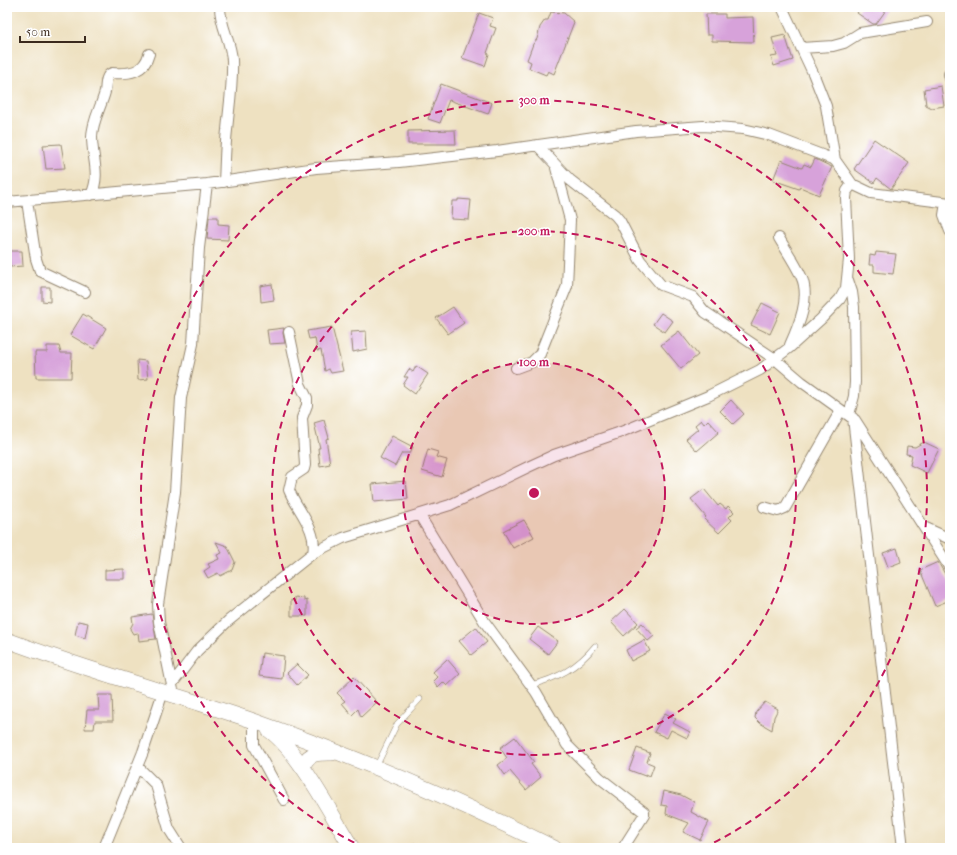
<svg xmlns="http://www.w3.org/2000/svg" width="957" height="855" viewBox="0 0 957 855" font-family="'IM FELL French Canon',serif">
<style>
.building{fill:#d7a2da}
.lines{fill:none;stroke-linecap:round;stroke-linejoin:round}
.service-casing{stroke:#948670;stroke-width:6}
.minor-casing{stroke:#948670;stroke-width:12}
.secondary-casing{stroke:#948670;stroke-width:16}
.service{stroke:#fff;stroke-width:5}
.minor{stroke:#fff;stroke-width:10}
.secondary{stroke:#fff;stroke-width:15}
.ring{fill:none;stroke:#c2185b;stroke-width:2;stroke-dasharray:7 5}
.centre{fill:#c2185b;stroke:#fff;stroke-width:2}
.ring-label{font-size:12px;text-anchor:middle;font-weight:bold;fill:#c2185b;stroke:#fff;stroke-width:3;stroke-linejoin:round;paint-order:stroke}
</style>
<rect width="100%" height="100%" fill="#fff"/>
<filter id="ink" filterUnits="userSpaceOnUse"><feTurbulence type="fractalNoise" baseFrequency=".025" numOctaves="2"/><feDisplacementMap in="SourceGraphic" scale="8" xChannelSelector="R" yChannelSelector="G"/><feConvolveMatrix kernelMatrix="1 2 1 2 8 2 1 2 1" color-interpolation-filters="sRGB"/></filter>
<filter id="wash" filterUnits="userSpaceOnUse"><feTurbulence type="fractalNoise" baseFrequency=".012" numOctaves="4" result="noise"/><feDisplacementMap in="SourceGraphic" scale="16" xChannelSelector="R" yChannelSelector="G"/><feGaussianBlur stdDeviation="0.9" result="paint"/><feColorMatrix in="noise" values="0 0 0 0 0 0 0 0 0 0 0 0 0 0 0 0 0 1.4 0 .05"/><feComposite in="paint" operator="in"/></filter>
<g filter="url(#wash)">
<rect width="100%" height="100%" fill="#eee1c1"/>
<g id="blocks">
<path class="building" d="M861 7H883L886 10 876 24H873L857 13Z
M551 12 564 13 574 22 554 74 548 71 546 75 529 68 531 62 527 60 533 44 537 39 540 27 545 20H548Z
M479 13 493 18 490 26 496 28 487 53 489 54 485 66 462 58Z
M706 14H725V18L753 17 754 42 712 41V35H707Z
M785 35 793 60 774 66 771 57 777 56 772 38Z
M441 84 492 103 488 114 449 100 440 123 428 119Z
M941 86 944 106 932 108 926 105 924 89Z
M455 130 456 144H408V131Z
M874 139 909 163 891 189 877 178 874 183 854 169Z
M61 144 65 168 46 169 43 145Z
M815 159 832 167 819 195 800 187 799 189 773 180 781 160 802 168 804 164 811 167Z
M458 199 471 200 469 220 451 219 452 201H458Z
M209 217H218V224L229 225 228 240 207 239Z
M9 251H22L23 266 10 267Z
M876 252 896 254 893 274 874 272V265H869L870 255 875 256Z
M272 284 274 300 261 302 260 286Z
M42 287H50V302L42 301Z
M762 303 780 312 770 334 751 325Z
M453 307 464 323 448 334 436 318Z
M661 313 673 321 665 332 653 324Z
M83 314 106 328 94 349 70 335Z
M332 327 343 371 331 373 329 369 325 371 321 350 317 351 315 338 309 339 307 331Z
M284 328 283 333 285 343 269 344 267 330Z
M366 331 367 349 353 352 351 332Z
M679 331 698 355 681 369 661 345Z
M47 346H59L61 353H72L71 378H36L35 352H47Z
M137 360 146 361 148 379 138 380Z
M416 366 428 374 415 394 403 385 408 377H404L409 369 413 372Z
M731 400 744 414 733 424 720 411Z
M324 420 329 438 326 439 330 464 320 466 318 448H320L314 423Z
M701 420 704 424 708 420 719 432 697 451 686 439 698 429 695 425Z
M392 436 413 447 410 453H402L395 466 380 458Z
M924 442 939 449 927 473 910 465 912 455 906 454 907 446 915 447Z
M428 449 438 452 436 457 447 460 442 477 422 471Z
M406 481 408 499 374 502 372 484Z
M704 489 718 506 720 504 726 509 728 506 734 512 729 517 732 520 719 533 704 519 706 517 691 499Z
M524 520 534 537 513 548 503 531Z
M216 542 227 546 235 562 232 570 220 576 218 573 208 578 204 571 210 567 208 564 219 559 217 555 222 553Z
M897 548 901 562 888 567 883 553Z
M938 562 950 583V600L935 606 920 570Z
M124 569V579H105V570Z
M295 597 304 598V601L307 600V616H291V600L295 601Z
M625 609 638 623 624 636 611 622Z
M152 614 156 639 139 641 138 633 133 634 130 629 133 623 132 617Z
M78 621 88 623 85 638 75 635Z
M642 623 654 636 648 641 636 628Z
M476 627 487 642 471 655 459 641Z
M538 627 558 641 548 654 529 639Z
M644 640 650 651 631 661 626 650Z
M262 653 284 656 282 679 259 676Z
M447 659 460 674 447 686 443 682 438 687 433 681 437 677 433 672Z
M297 664 308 675 297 685 287 673Z
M354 677 377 702 361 717 358 709 352 715 342 703 345 701 337 693Z
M98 695H112L113 721H95L94 729H85L87 710H99Z
M765 702 778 709 774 717 772 730 760 723 755 718 756 712Z
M665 713 676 719 673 723 690 732 687 738 671 730 667 738 654 732Z
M515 737 534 762 531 764 541 777 526 790 510 771 505 775 498 765 507 758 500 748Z
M637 748 650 753 647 762 654 765 650 776 646 774 645 776 629 770Z
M664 791 681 795 694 802 691 812 709 822 700 840 683 832 689 823 666 814 667 806 661 805Z"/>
</g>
</g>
<g filter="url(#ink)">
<use href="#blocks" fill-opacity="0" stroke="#948670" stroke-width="1"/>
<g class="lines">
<defs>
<path id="service" d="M531 685C558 678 577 668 595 646
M377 765 397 724 420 699
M411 848 414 846"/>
<path id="minor" d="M220 7C220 26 231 41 232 60 233 84 229 107 227 130 225 147 225 165 224 182
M782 7 813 73 826 106 835 160
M801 48 833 46 844 43 860 33 927 22
M949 74 950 78
M538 146 570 180 615 215 620 221 640 260 661 285 693 297 705 312 775 359 802 382 855 420 950 568
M91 195C101 175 92 158 92 137 92 122 101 107 105 92 106 86 105 75 112 73 129 74 144 73 149 54
M27 201 36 259 40 271 85 292
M7 202 207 184 316 168 399 162 497 151 636 131 703 126 743 129 769 135 835 160 852 184 871 193 950 203
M946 203 944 215 950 231
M779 238C786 250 795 263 801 276 811 297 799 325 790 345
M848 280 852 292 854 307 855 382 854 396 849 415
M516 368 532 362 540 354 567 286 570 220 556 168
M853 418 903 848
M764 507 778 511 785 508 841 410
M420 516 484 621 536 692 567 745 600 778 644 812V815L623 848
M926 528 950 539
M313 553 343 538 450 505 528 467 554 455 621 432 708 396 760 370 789 348 821 319 840 299 846 288 849 259 846 198 847 191 852 184
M172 684 197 651 228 621 313 553C318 530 297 510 289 490L292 477 304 469 305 465 302 418 307 405V398L300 384 289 332
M174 695 159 622 158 604 175 492 181 398 193 344 199 248 207 184
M254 721V745L284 800
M137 766 156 785 169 829 181 848
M104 848 143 752 163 692"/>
<path id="secondary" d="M7 640C88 671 172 693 254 721 356 757 457 800 554 848
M269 730C299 751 332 816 352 848
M304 764C309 752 320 753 332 753"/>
</defs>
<use href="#service" class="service-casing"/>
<use href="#minor" class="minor-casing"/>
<use href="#secondary" class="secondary-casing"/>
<use href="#service" class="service"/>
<use href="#minor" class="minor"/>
<use href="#secondary" class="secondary"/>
</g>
</g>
<circle cx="534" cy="493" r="131" fill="#c2185b" fill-opacity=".12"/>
<g class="ring">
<circle cx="534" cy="493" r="131"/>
<circle cx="534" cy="493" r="262"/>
<path d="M365 848A393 393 0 1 1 703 848"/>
</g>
<circle cx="534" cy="493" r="6" class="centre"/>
<g class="ring-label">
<text x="534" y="104">300 m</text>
<text x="534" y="235">200 m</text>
<text x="534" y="366">100 m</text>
</g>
<rect width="957" height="855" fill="none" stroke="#fff" stroke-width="24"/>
<path d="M20 36v6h65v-6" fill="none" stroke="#3b2a1e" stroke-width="2"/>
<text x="26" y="36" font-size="12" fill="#3b2a1e" stroke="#ffffff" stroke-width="3" paint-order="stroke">50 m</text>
</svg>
